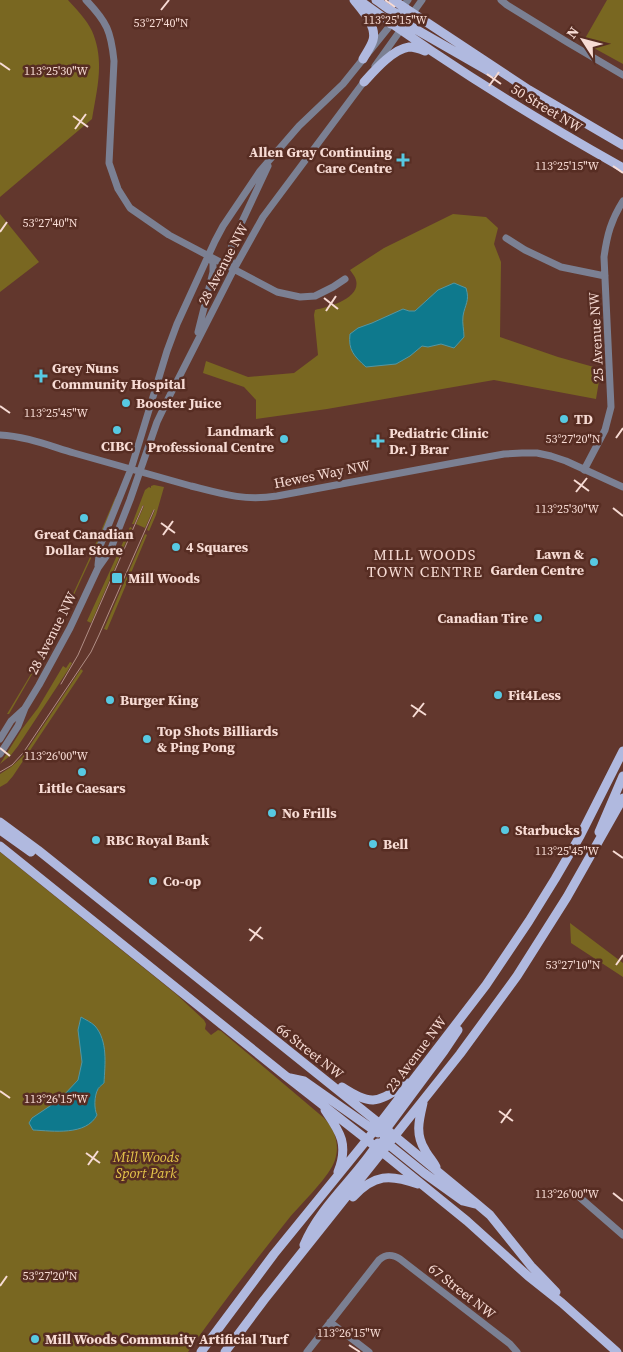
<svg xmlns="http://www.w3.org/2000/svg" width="623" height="1352" viewBox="0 0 623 1352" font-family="'Source Serif 4',serif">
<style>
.green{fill:#796721}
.water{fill:#0e798d;stroke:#5496a2}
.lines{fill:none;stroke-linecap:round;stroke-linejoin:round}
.minor{stroke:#7b8093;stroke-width:7}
.major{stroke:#b0b9df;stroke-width:9}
.tram{stroke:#b18e85;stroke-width:1}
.ticks{fill:none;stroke:#f7dbd4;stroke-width:2}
.poi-dot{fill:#57c9e2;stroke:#572d23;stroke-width:2}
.labels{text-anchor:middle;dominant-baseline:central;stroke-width:5;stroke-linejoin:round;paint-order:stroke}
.street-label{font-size:14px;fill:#f7dbd4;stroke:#572d23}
.poi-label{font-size:14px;font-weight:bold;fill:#f7dbd4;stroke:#572d23;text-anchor:start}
.park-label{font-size:14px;font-style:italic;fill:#e7c74b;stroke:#572d23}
.neighbourhood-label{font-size:15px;letter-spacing:1px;fill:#f7dbd4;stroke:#572d23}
.ticks-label{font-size:12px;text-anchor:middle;fill:#f7dbd4;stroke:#572d23;stroke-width:5;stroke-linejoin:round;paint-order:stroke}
</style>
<rect width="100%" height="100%" fill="#62372d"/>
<path class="green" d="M0 0H68C76 9 87 20 92 31 105 61 97 88 92 119L0 197Z
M607 0H623V64L583 42Z
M0 214 39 262 0 292Z
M453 214 486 217 498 228 494 244 501 262 500 337 558 357 601 369 596 399 494 380 327 409 256 419V400L244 387 203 373 206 361 248 377 294 373 318 355 314 315 315 310C328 307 361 299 356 280 355 276 352 273 350 270L384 248Z
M154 485 164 487 156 515 149 531 147 530 155 510H153L145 528 136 524 144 506 143 505 134 524H132L145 490 149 487 151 488V486Z
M117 495 98 543 67 610 68 605 90 557 115 498Z
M130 527 132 528 91 623 87 621Z
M145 534 147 535 107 630 104 629Z
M42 657 9 714H7L40 659Z
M70 662 72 663 68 670 18 746 11 755 0 764 22 729 38 708 63 666 66 668Z
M81 669 83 671 13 776 7 783 0 787V774L11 767 23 756Z
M0 852 176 994 204 1020 206 1024 205 1029 211 1035 218 1030 221 1031 324 1118C335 1130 340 1144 335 1160 330 1176 302 1203 290 1217 255 1261 220 1306 188 1352H0Z
M570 923 623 963V977L571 943Z"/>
<path class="water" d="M454 283 466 288C470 301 465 304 463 316 462 323 464 330 464 337L454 348 441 344 428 347 422 346 410 356 396 364 366 367C354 356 348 350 350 334L358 328 372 323 403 309 409 311H415L438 290Z
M81 1017C86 1020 91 1022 95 1026 108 1041 105 1064 104 1083 103 1084 98 1088 98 1089 94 1096 94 1109 97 1115 86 1136 53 1131 33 1130L29 1123 32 1118 50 1106 63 1096 78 1080 82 1062 78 1030Z"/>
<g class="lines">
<path class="minor" d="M86 0C107 22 111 31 114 61L109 163 118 189 130 208 169 235 277 292 300 297 315 296 333 287 345 279
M501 0 507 5 567 42 623 75
M400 11 408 0
M375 66 422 0
M506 238 525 250 561 267 605 276
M234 269 230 257 232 243 268 166
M198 332 213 272V263L209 256
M0 435C25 436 50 446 74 453 113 464 152 475 191 486 222 494 244 501 277 496L454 463 504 454 522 453H537L551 456 566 461 623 487
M584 470 605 430 611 407 604 257C607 235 611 220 623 201
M98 565 100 546 131 469 167 351 177 324 215 241 223 226 260 171 299 126 343 84 393 22
M0 739 11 721 23 710
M0 754 18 726 25 708 39 685 70 628 98 568 110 551 130 500 157 422 169 397 234 269 263 217 366 79
M577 1195 623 1235
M330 1322 369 1352
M307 1352 379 1260C386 1254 392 1254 400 1259L510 1344 517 1352"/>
<path class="major" d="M354 0C362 10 377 26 373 40 371 47 366 53 363 59
M359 0C443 62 532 117 623 168
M376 0C388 8 398 19 413 14
M393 0 529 90 623 145
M391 24 401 22 410 26 492 73
M364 82C374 71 393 49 409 47 415 47 420 49 425 51
M0 822 38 850 380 1124 477 1204 490 1215 531 1266 556 1292
M0 830 31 852
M599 832 623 776
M0 846 287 1077 361 1135 467 1221 528 1276 562 1303 617 1352
M290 1078 304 1081 378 1133
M342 1087C374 1108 378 1101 408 1083
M423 1103C419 1120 415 1134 425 1150 428 1156 433 1161 436 1167
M325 1110C340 1132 349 1144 338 1172
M382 1142 388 1144 424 1173 463 1201 475 1204
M382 1151 386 1129 444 1051 458 1030
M353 1197C374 1174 390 1174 418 1184
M304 1245C320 1206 356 1178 378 1143
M201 1352 274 1254 374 1131 486 985 529 921 555 879 580 836 623 751
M225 1352 264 1300 460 1054 517 976 567 897 623 798"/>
<path class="tram" d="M61 684 78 655 143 506
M0 772 12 765 23 753 91 652 99 635 154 510"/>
</g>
<path class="ticks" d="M385 0 395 7M161 10 169 0M0 63 10 70M487 74 501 84M489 86 499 72M73 116 88 127M75 129 86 114M613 166 623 173M0 232 7 222M324 298 338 309M326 311 336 296M0 406 10 413M616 438 623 428M574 480 589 491M576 492 587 478M613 508 623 516M161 523 175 533M163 535 173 521M411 705 426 715M413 717 424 703M0 748 10 756M613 851 623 858M249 929 263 939M250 941 261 927M616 965 623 955M0 1091 10 1098M499 1111 513 1121M501 1123 511 1109M86 1153 100 1163M88 1165 98 1151M613 1193 623 1201M0 1286 7 1276M349 1345 360 1352"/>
<g class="poi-dot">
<path d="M400.5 152.5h5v5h5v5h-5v5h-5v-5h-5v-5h5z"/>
<path d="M38.5 368.5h5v5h5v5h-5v5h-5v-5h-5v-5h5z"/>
<circle cx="126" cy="403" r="5"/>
<circle cx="564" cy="419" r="5"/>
<circle cx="117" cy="430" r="5"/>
<circle cx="284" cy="439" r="5"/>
<path d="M375.5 433.5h5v5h5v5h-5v5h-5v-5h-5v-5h5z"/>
<circle cx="84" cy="518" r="5"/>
<circle cx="176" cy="547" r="5"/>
<circle cx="594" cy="562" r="5"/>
<rect x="111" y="572" width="12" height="12" rx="2.5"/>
<circle cx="538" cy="618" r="5"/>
<circle cx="498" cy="695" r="5"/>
<circle cx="110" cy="700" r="5"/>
<circle cx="147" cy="739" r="5"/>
<circle cx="82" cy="772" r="5"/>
<circle cx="272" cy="813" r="5"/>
<circle cx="505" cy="830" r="5"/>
<circle cx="96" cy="840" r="5"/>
<circle cx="373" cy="844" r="5"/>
<circle cx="153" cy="881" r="5"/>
<circle cx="35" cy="1339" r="5"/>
</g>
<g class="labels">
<g class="street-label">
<text transform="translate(547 108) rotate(31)">50 Street NW</text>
<text transform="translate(223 264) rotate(-62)">28 Avenue NW</text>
<text transform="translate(596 337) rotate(-93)">25 Avenue NW</text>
<text transform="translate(322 474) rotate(-11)">Hewes Way NW</text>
<text transform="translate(52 633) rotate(-63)">28 Avenue NW</text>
<text transform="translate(310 1051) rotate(38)">66 Street NW</text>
<text transform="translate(416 1054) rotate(-53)">23 Avenue NW</text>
<text transform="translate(462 1291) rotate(38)">67 Street NW</text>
</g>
<g class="poi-label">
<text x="392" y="152" text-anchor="end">Allen Gray Continuing<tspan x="392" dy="16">Care Centre</tspan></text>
<text x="52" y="368">Grey Nuns<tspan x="52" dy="16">Community Hospital</tspan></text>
<text x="136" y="403">Booster Juice</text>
<text x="574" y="419">TD</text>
<text x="274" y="431" text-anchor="end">Landmark<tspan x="274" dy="16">Professional Centre</tspan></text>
<text x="389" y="433">Pediatric Clinic<tspan x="389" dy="16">Dr. J Brar</tspan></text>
<text x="117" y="446" text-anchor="middle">CIBC</text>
<text x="84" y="534" text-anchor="middle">Great Canadian<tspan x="84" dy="16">Dollar Store</tspan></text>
<text x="186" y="547">4 Squares</text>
<text x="584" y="554" text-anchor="end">Lawn &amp;<tspan x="584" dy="16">Garden Centre</tspan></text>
<text x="128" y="578">Mill Woods</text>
<text x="528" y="618" text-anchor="end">Canadian Tire</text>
<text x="508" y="695">Fit4Less</text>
<text x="120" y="700">Burger King</text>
<text x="157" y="731">Top Shots Billiards<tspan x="157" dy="16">&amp; Ping Pong</tspan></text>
<text x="82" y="788" text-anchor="middle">Little Caesars</text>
<text x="282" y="813">No Frills</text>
<text x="515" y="830">Starbucks</text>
<text x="106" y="840">RBC Royal Bank</text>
<text x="383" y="844">Bell</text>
<text x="163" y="881">Co-op</text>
<text x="45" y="1339">Mill Woods Community Artificial Turf</text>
</g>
<g class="park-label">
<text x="146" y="1157">Mill Woods<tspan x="146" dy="16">Sport Park</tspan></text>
</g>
<g class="neighbourhood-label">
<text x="425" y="554">MILL WOODS<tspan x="425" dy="17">TOWN CENTRE</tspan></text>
</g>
</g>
<g class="ticks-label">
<text x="395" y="24">113°25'15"W</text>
<text x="161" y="27">53°27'40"N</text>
<text x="56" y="75">113°25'30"W</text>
<text x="567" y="170">113°25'15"W</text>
<text x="50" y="227">53°27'40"N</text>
<text x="56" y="417">113°25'45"W</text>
<text x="573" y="443">53°27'20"N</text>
<text x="567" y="513">113°25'30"W</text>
<text x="56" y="760">113°26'00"W</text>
<text x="567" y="855">113°25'45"W</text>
<text x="573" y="969">53°27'10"N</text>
<text x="56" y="1103">113°26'15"W</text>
<text x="567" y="1198">113°26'00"W</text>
<text x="50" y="1280">53°27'20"N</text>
<text x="349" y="1337">113°26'15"W</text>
</g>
<g transform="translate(583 40) rotate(306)" stroke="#572d23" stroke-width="4" paint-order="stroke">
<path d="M0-4L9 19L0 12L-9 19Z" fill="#f7dbd4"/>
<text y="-8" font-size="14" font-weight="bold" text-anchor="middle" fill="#f7dbd4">N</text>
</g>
</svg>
